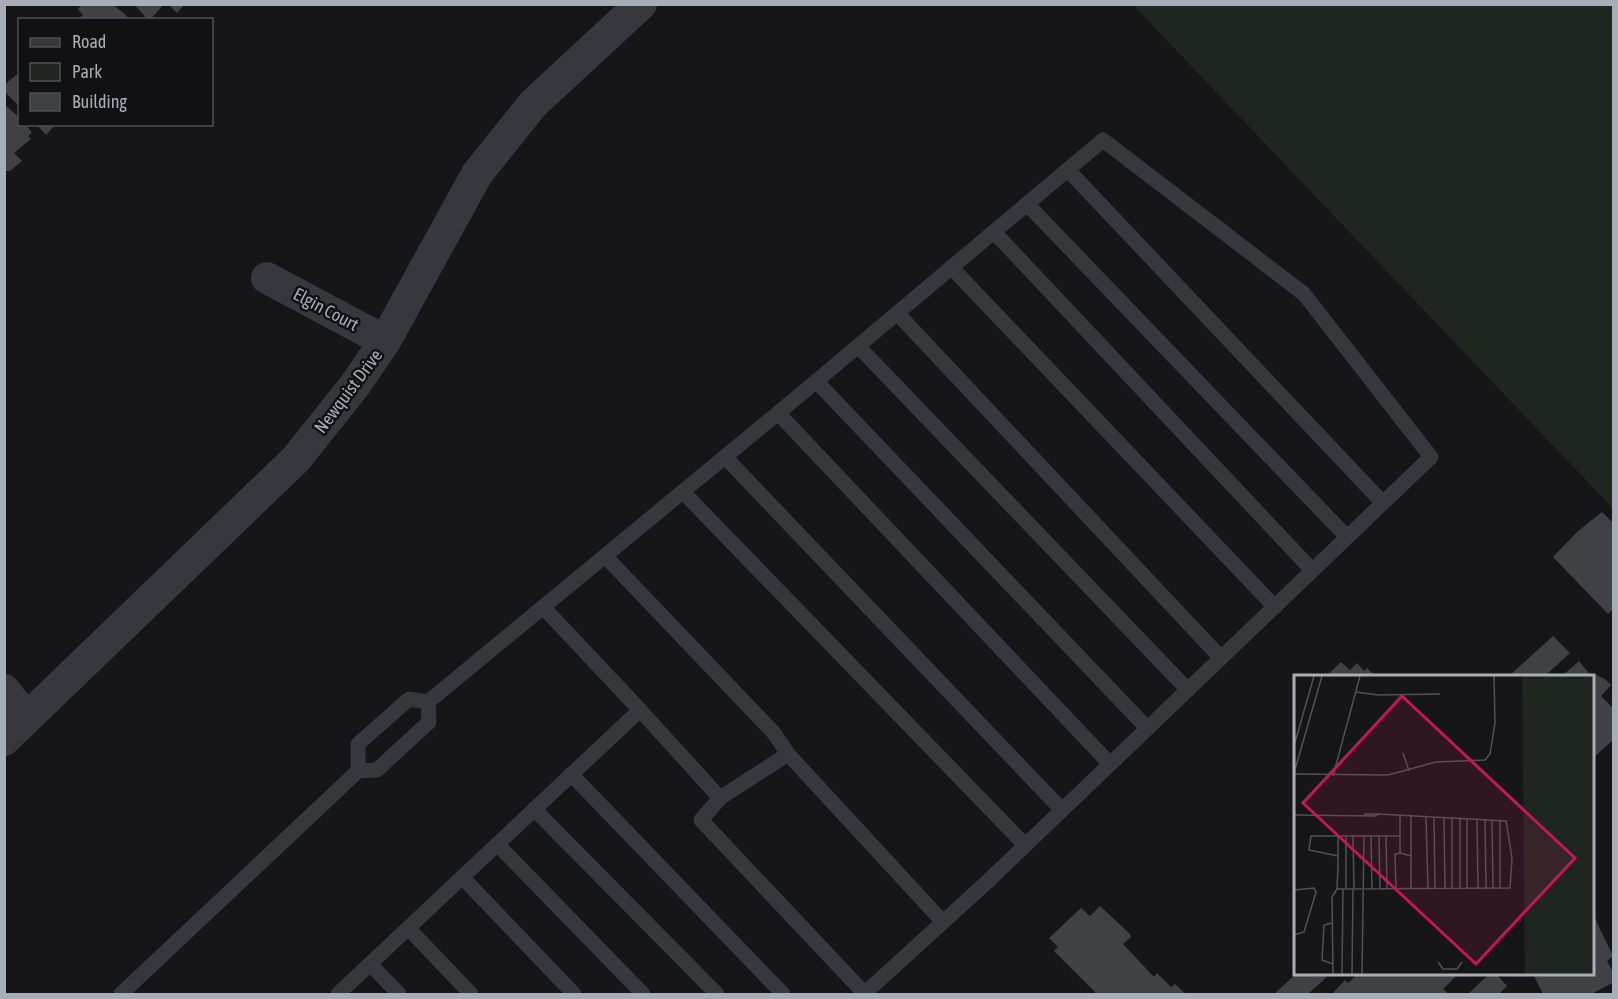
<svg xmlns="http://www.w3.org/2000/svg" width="1618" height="999" viewBox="0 0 1618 999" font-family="'Asap Condensed',sans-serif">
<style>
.green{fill:#1e261f}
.building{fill:#404145}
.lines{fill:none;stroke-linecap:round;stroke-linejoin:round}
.service{stroke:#37383d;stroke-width:15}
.minor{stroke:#37383d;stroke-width:32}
.labels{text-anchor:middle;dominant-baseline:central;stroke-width:5;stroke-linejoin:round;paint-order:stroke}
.street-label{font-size:18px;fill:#a8adb8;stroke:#111113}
.inset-road{fill:none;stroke:#505258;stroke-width:1.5}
.view{fill:#c2185b;fill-opacity:0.15;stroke:#c2185b;stroke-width:3}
.inset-edge{fill:none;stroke:#a8adb8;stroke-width:3}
</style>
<rect width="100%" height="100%" fill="#161618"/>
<path class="green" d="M1133 5H1613V509L1603 498Z"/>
<path class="building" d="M82 4H112L125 14 129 20H78L83 15 78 9Z
M134 4H164L150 20H148Z
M168 4H185L177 13Z
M20 72V107L4 91V85Z
M4 104 20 118V124H26L32 133 28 136 31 139 14 153 22 161 10 171H4Z
M36 124H56L46 135Z
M1602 512 1614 524V609L1608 614 1553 557 1578 531Z
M1553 636 1570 653 1545 676H1509Z
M1579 661 1591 676 1594 674 1605 679 1611 685 1601 696 1614 709V739L1592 759V676H1562Z
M1341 662 1350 670 1357 663 1364 671 1367 668 1375 676H1326Z
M1100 906 1130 934 1131 937 1123 944 1154 977 1157 973 1171 987 1175 984 1186 994H1097L1054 951 1058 947 1049 938 1081 908 1090 916Z
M1592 912 1613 956 1607 961 1614 974V982L1592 994H1543L1533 974H1592Z
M1296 974H1330L1308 994H1274Z
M1358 974H1456L1457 975 1443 989 1449 994H1332L1345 980 1348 983Z
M1489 974H1496L1507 986 1499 994H1468Z"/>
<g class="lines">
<path class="service" d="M1068 170 1383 503
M1027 204 1347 537
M994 232 1312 570
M951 267 1275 607
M897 313 1221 658
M858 346 1188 690
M816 381 1147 728
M778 413 1110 764
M725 457 1062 810
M683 492 1025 845
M605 556 774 733 788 754
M428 702 801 394 1103 140 1304 294 1431 457 987 882 864 994
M640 710 720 798 701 820 865 994
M571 774 783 994
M720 798 788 754 943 922
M534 809 717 994
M497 844 643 994
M462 877 574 994
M408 928 471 994
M370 964 399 994
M121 994 358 771 377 770 429 722 428 702 409 699 358 744V771
M338 994 640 710 543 607"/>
<path class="minor" d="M267 278 385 341
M4 690 27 718
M4 740 296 459 355 385 385 341 477 174 533 104 641 4"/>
</g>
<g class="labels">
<g class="street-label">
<text transform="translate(326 309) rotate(28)">Elgin Court</text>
<text transform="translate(348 391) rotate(-53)">Newquist Drive</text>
</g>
</g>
<g transform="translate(1294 675)">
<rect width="300" height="300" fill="#161618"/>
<path d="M228 1H300V299H231Z" fill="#1e261f"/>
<path class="inset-road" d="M62 17 84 20 146 19M0 71 20 1M109 78 115 96M0 98 28 1M0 99 94 100 142 87 191 85 196 79 201 48 200 1M39 101 66 1M0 140 82 141 84 139H70M132 142 134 214M140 142 141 214M150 143 151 214M158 143V214M166 144V214M173 144V213M183 145 184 213M191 145 192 213M198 146 199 213M206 146V213M44 161H106V140M52 161V214M59 161 60 214M77 161 78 214M85 161 86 214M92 161 93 214M106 178 117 181V214M44 181 15 175 17 161H44V190L43 214 216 213 218 183 212 146 84 139M117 181V141M102 214 101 179 106 178V161M0 215 20 213 22 217 10 257 0 260M38 248 30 250 28 285 39 289M144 287 149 294H163L168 287M39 299 38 222 43 214M48 299 49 214M58 299 59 214M68 299 70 161"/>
<path class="view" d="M108 21 281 183 182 289 9 128Z"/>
<rect width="300" height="300" class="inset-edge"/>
</g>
<rect width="1618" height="999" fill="none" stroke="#a8adb8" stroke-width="12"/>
<rect x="18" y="18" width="195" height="108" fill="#111113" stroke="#4d4f55" stroke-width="1.5"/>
<rect x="30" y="38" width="30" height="9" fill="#37383d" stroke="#4d4f55" stroke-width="1.5"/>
<text x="72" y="48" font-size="18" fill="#a8adb8">Road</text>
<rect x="30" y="63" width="30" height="18" fill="#1e261f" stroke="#4d4f55" stroke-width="1.5"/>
<text x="72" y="78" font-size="18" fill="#a8adb8">Park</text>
<rect x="30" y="93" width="30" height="18" fill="#404145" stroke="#4d4f55" stroke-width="1.5"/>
<text x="72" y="108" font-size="18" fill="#a8adb8">Building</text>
</svg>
